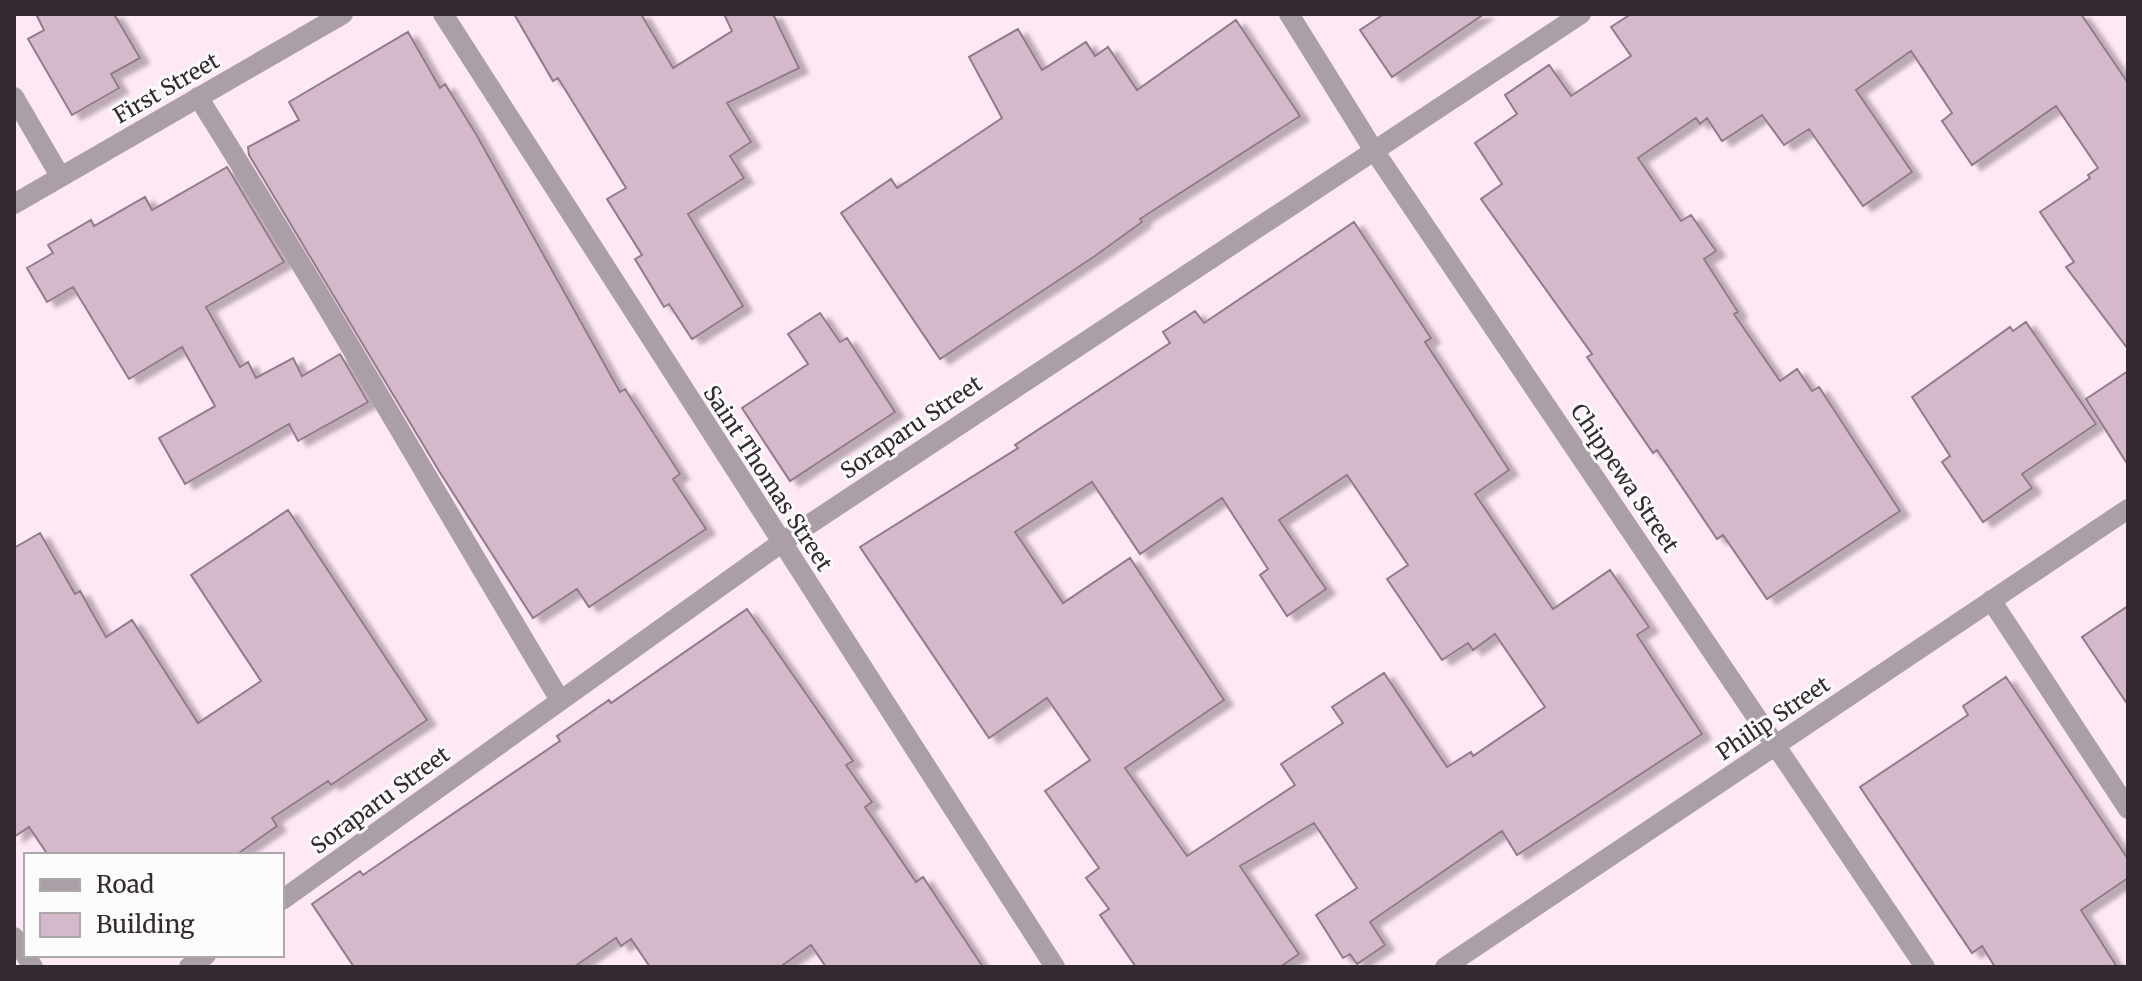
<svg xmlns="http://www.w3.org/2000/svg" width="2142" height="981" viewBox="0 0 2142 981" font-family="Merriweather,serif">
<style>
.building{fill:#d4b9cb;stroke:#937a8a;stroke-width:2;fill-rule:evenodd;filter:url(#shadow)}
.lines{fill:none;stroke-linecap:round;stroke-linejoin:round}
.service{stroke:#ab9fa7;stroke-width:20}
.minor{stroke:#ab9fa7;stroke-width:20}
.labels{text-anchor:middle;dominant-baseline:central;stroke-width:6;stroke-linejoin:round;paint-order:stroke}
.street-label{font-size:22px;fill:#332930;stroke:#fcfcfc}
</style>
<defs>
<filter id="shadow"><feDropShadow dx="9" dy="5" stdDeviation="2" flood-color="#0004"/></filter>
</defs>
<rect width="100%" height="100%" fill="#fee8f6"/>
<path class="building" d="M36 14H114L140 58 111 74 119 88 72 115 28 39 44 30Z
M514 14H641L673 68 732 31 724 14H773L799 68 727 103 751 142 730 156 744 178 688 214 743 306 692 339 669 304 664 307 635 259 642 255 607 199 626 188 558 78 553 81Z
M1384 14H1484L1392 77 1360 30Z
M1631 14H2081L2128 83V349L2066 267 2074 262 2040 212 2090 178 2088 175 2098 168 2056 106 1972 165 1942 121 1952 113 1911 51 1856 90 1912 172 1863 206 1809 129 1784 145 1762 115 1722 141 1707 118 1700 124 1696 118 1638 158 1681 221 1691 215 1716 251 1704 259 1738 312 1734 314 1780 381 1797 369 1812 391 1819 387 1900 511 1767 599 1723 535 1717 539 1657 450 1653 453 1587 357 1592 354 1481 199 1502 184 1475 143 1517 114 1505 95 1549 65 1571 96 1631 56 1611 27Z
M1236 20 1300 116 1140 219 1142 222 1095 256 940 359 841 213 891 179 897 188 1002 118 969 57 1018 29 1042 70 1086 42 1095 56 1108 47 1137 90Z
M408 32 440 88 445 84 476 134 620 392 625 389 680 474 673 479 706 529 589 607 577 589 533 618 439 471 249 155 248 147 299 120 289 102Z
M227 167 284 262 206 307 240 367 248 362 256 378 293 358 302 376 340 354 368 402 298 441 289 424 185 484 159 438 215 406 182 347 129 379 73 287 47 302 27 268 53 253 48 245 91 220 94 226 145 197 152 210Z
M1354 222 1431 338 1425 342 1509 470 1475 494 1553 609 1610 570 1649 627 1637 635 1702 734 1517 855 1502 831 1370 922 1385 945 1357 964 1350 954 1343 958 1316 915 1357 888 1314 823 1240 866 1299 954 1280 967H1136L1100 915 1109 909 1086 878 1099 868 1045 791 1090 760 1047 698 989 738 860 547 1018 448 1015 445 1170 343 1163 332 1195 311 1204 323ZM1347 475 1408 565 1387 579 1442 660 1468 643 1473 650 1495 634 1545 707 1473 756 1471 752 1447 767 1384 673 1332 707 1343 723 1281 764 1295 785 1187 856 1125 768 1224 700 1130 558 1063 603 1015 532 1092 482 1140 554 1222 498 1268 569 1260 575 1287 616 1326 589 1279 520Z
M820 313 840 342 847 338 895 412 790 481 742 408 808 364 788 334Z
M2026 322 2096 424 2022 474 2032 488 1983 522 1942 462 1950 456 1912 397 2010 327 2013 331Z
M2128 371V465L2086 399Z
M288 510 427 720 331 785 328 781 272 818 277 826 236 855H48L29 827 14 837V548L40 533 75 594 80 591 106 637 132 620 198 723 261 681 191 575Z
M2128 606V705L2082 637Z
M747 609 853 761 846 765 872 802 865 807 916 882 923 877 983 967H826L811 945 780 967H650L631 939 621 946 616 938 574 967H354L312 904 360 871 363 875 560 741 557 736 609 700 611 703Z
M2006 677 2128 859V878L2081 910 2117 967H1995L1982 946 1972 953 1860 787 1968 715 1963 706Z"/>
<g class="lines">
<path class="service" d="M198 97C323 295 439 499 560 700
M1991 600 2128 809"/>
<path class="minor" d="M443 14 1055 967
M1289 14 1373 149 1925 967
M14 97 60 176
M14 204 343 14
M282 900 781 543 1581 14
M14 937 33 967
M189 967 206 955
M1445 967 2128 509"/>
</g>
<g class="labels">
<g class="street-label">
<text transform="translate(166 88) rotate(-30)">First Street</text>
<text transform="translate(911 427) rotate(-34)">Soraparu Street</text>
<text transform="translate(768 478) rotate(57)">Saint Thomas Street</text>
<text transform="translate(1625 478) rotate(56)">Chippewa Street</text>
<text transform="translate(1773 718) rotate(-34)">Philip Street</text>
<text transform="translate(380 800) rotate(-36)">Soraparu Street</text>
</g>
</g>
<rect width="2142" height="981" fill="none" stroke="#332930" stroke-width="32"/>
<rect x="24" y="853" width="260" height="104" fill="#fcfcfc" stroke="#aca8aa" stroke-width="2"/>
<rect x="40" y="879" width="40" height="12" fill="#ab9fa7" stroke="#aca8aa" stroke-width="2"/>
<text x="96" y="893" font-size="24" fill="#332930">Road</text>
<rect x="40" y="913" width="40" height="24" fill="#d4b9cb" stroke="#aca8aa" stroke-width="2"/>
<text x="96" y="933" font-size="24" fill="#332930">Building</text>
</svg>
